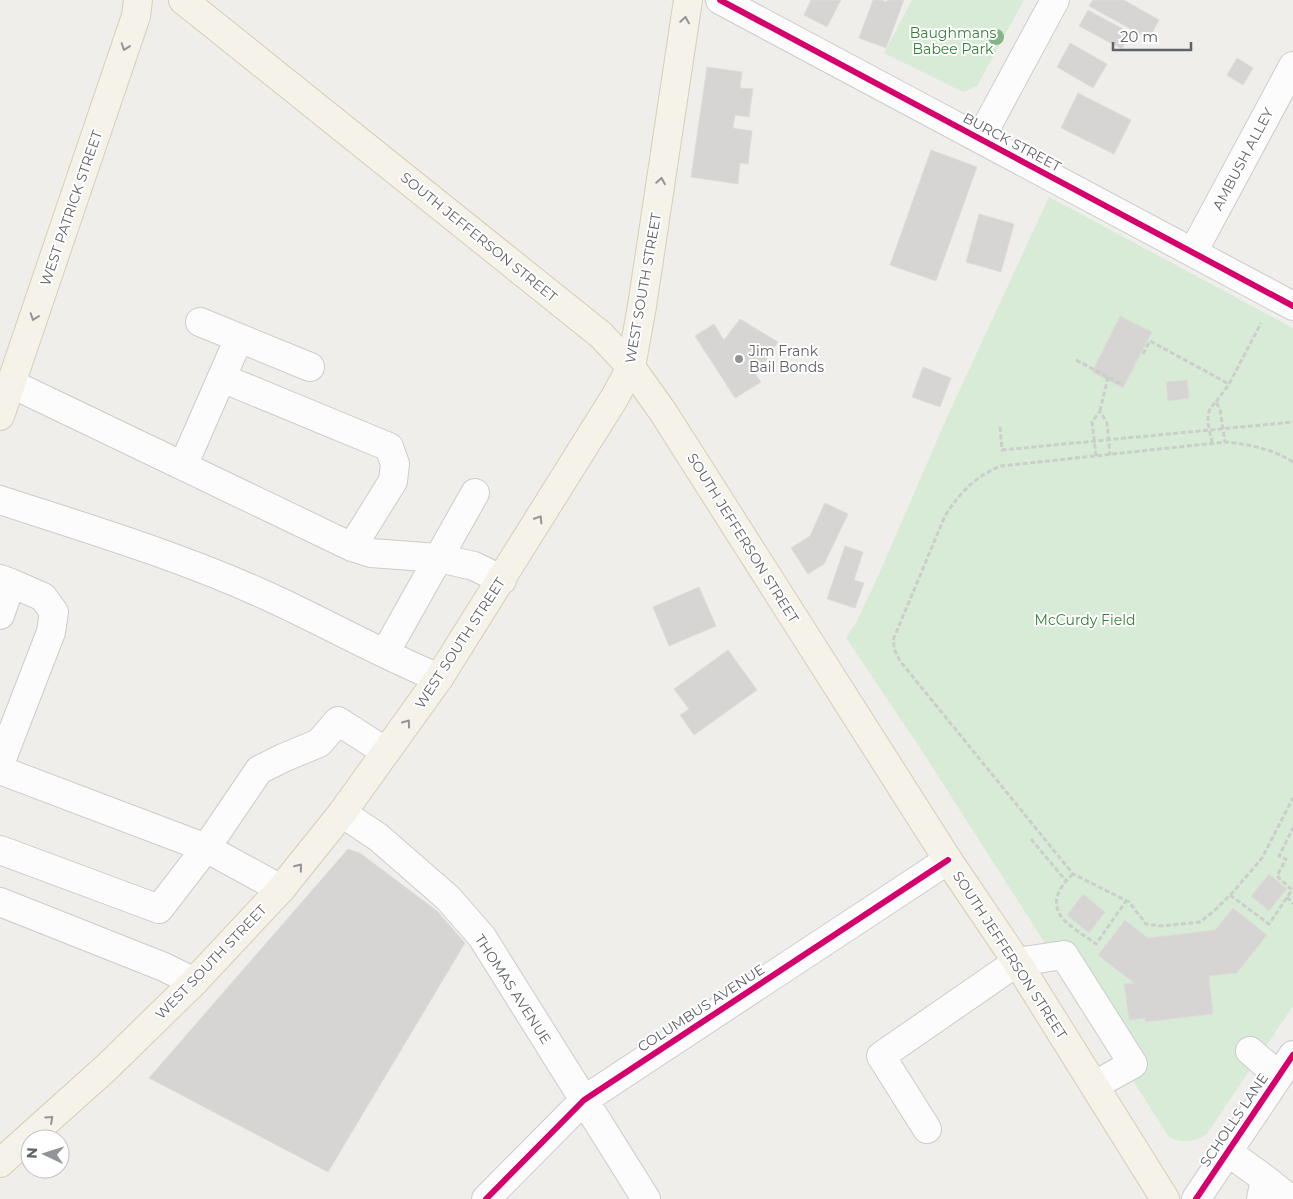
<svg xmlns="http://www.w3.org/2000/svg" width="1293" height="1199" viewBox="0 0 1293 1199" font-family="Montserrat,sans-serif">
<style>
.green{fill:#d8ebd6}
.building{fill:#d6d5d3;stroke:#deddd9}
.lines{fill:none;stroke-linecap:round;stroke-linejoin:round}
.minor-casing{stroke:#cbcccc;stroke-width:30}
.major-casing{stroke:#d7ceb8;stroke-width:30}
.path{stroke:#cacfcc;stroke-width:3;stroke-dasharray:5 2.5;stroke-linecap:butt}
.minor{stroke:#fdfcfc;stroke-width:28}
.major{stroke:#f4f2e9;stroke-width:28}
.cycleway-casing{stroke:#fff;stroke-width:9}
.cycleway{stroke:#d6006c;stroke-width:6}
.tree{fill:#88b388}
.oneway{stroke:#939595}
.poi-dot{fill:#919496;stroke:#fff;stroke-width:2}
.labels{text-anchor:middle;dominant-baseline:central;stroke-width:4;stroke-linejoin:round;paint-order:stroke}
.park-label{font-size:14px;fill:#348238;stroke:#fff}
.street-label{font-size:14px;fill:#5f6368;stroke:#fff}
.poi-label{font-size:14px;fill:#5f6368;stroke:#fff;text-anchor:start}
</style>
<rect width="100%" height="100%" fill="#efeeea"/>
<path class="green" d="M912 0H1024L977 86 963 92 884 53Z
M1049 197 1293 328V1006L1207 1134C1195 1142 1182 1144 1169 1137L924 754 846 638 857 621 879 574 948 415Z"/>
<path class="building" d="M811 0H841L827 27 804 15Z
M873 0H881L887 2 888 0H904L886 48 859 38Z
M1093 0H1124L1159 20 1149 39 1089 6Z
M1088 10 1130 33 1122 49 1079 26Z
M1070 43 1107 64 1093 88 1057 67Z
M1237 58 1253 68 1243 85 1227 75Z
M707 67 742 72 740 88 753 89 749 117 735 115 733 128 752 131 748 164 740 163 738 184 691 177Z
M1078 93 1131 120 1114 154 1061 128Z
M931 150 977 167 936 281 890 265Z
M979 214 1014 224 1001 272 966 262Z
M1120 316 1152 332 1123 388 1092 372Z
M740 319 778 342 756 375 761 382 735 398 695 336 714 324 724 340Z
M923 367 951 378 940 407 912 397Z
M1187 380 1189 398 1168 401 1166 382Z
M825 503 848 514 824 564 808 574 791 548 810 536Z
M845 546 863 552 854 580 864 583 855 608 827 599Z
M699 587 716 626 669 646 653 607Z
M728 650 757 690 694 735 680 715 689 709 674 689Z
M348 849 360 853 437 911 465 943 328 1172 149 1078Z
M1269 874 1287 889 1269 911 1251 896Z
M1083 894 1105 912 1089 933 1067 915Z
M1233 908 1267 935 1237 973 1209 976 1213 1014 1145 1022V1018L1129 1020 1124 984 1134 983 1098 955 1125 920 1148 938 1215 930Z"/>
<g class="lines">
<defs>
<path id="minor" d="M720 0 1293 306
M980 139 1055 0
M1193 252 1293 66
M200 322 310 367
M222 378 389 447 395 464 393 481 352 547
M12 384 352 547 371 553 439 558 474 566 502 580
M183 466 239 338
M0 500C89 529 179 556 265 595 323 621 380 654 439 678
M0 579 11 583 0 615
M385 653 475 493
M0 764 51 632 54 612 43 597 11 583
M0 770 206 848 281 889
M342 813 378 837 448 898 482 937 646 1199
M0 850 159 909 206 848 259 770 283 758 319 743 338 721 386 752
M0 902 164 967 194 982
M1250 1051 1279 1076
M927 1129 881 1056 1017 962 1064 955 1133 1064 1095 1085
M1228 1152 1265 1179 1261 1199
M1265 1179 1290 1199
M486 1199 584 1100 948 860
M1196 1199 1293 1055"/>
<path id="major" d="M183 0 601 335 631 367 663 412 948 860 1017 962 1165 1199
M0 416 136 16 138 0
M0 1163 106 1068 194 982 281 889 342 813 439 678 615 397 631 367 642 306 688 0"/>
</defs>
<use href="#minor" class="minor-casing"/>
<use href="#major" class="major-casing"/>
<path class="path" d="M1143 354 1150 341 1229 384 1261 323
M1076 360 1123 385
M1216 402 1229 384
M1100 411 1108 377
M1000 427 1002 450 1293 422
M1212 443C1210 428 1202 413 1216 402L1220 409 1225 442
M1096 456 1092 422 1100 411 1107 423 1110 455
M1293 462C1273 449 1248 444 1225 442L1001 466C977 475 959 493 945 516L893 640 895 651 900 661 1073 874 1129 902 1146 924 1161 926 1200 922 1213 912 1234 891 1262 858 1293 798
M1031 839 1066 881
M1073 874C1060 886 1049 902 1063 919 1071 928 1087 937 1096 944L1126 901
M1230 895 1269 924 1292 890 1277 876 1286 859 1279 856 1293 828
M1287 897 1293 904"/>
<use href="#minor" class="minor"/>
<use href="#major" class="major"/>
<defs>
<path id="cycleway" d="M720 0 1293 306
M486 1199 584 1100 948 860
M1196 1199 1293 1055"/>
</defs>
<use href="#cycleway" class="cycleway-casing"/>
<use href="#cycleway" class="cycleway"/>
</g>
<circle class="tree" cx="996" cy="37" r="8"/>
<defs><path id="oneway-chevron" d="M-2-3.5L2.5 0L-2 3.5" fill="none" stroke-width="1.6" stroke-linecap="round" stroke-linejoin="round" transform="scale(1.25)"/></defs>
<g class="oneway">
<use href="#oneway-chevron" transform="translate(685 20) rotate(-81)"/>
<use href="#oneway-chevron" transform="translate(125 47) rotate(109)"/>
<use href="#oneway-chevron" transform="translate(661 181) rotate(-81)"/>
<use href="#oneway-chevron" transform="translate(34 317) rotate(109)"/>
<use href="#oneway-chevron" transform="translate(539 519) rotate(-58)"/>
<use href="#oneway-chevron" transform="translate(407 723) rotate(-54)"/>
<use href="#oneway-chevron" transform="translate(299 867) rotate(-51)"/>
<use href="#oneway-chevron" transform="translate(50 1119) rotate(-42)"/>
</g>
<circle class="poi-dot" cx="739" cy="359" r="5"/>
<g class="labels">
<g class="park-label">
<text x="953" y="33">Baughmans<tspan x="953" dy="16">Babee Park</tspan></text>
<text x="1085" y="620">McCurdy Field</text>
</g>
<g class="street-label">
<text transform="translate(1012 142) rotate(28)">BURCK STREET</text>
<text transform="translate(1243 159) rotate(-62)">AMBUSH ALLEY</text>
<text transform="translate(71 208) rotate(-71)">WEST PATRICK STREET</text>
<text transform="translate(479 237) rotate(39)">SOUTH JEFFERSON STREET</text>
<text transform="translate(643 288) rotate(-80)">WEST SOUTH STREET</text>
<text transform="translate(743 538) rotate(58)">SOUTH JEFFERSON STREET</text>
<text transform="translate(460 643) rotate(-57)">WEST SOUTH STREET</text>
<text transform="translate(1010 955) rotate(57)">SOUTH JEFFERSON STREET</text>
<text transform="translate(211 962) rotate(-46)">WEST SOUTH STREET</text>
<text transform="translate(513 989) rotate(57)">THOMAS AVENUE</text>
<text transform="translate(701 1008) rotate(-33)">COLUMBUS AVENUE</text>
<text transform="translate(1234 1120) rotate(-56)">SCHOLLS LANE</text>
</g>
<g class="poi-label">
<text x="749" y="351">Jim Frank<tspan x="749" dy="16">Bail Bonds</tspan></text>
</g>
</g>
<g transform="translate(45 1154) rotate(274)"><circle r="24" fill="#ffffff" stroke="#bfc1c3"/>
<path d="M0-4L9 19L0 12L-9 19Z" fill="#919496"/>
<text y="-8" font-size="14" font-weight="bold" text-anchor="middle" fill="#5f6368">N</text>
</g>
<path d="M1113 42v8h78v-8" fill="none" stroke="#5f6368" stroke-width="2.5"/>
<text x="1120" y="42" font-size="15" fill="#5f6368" stroke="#ffffff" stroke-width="4" paint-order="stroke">20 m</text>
</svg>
